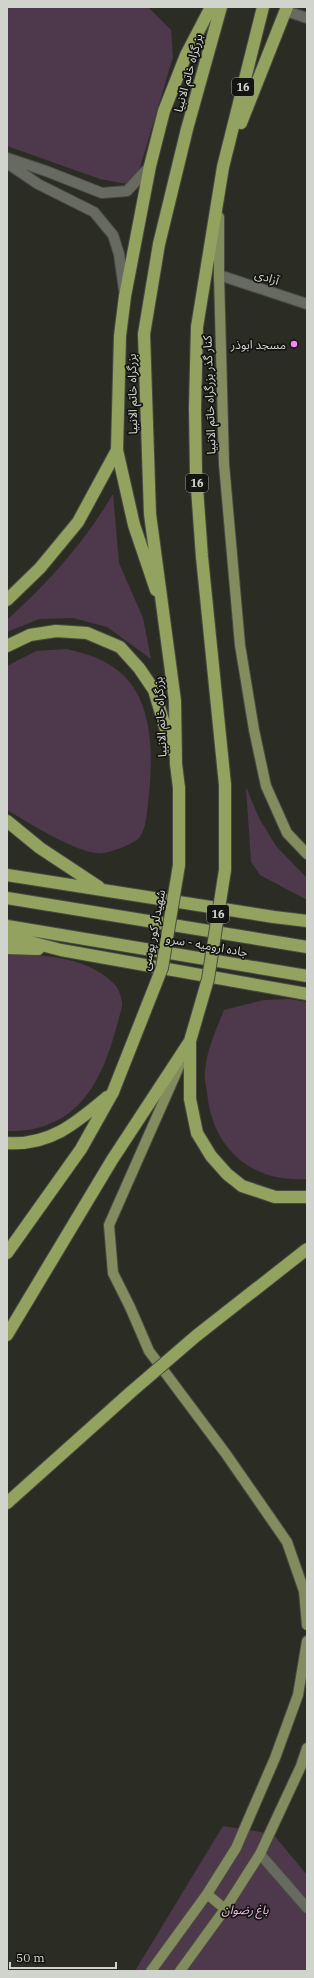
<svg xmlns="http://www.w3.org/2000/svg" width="314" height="1978" viewBox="0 0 314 1978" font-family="'IBM Plex Serif','Noto Sans Arabic',serif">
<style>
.green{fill:#4e384c}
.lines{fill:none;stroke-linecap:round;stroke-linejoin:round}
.minor-casing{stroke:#494a43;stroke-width:12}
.major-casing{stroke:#494a43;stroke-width:12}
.highway-casing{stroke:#494a43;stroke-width:14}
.minor{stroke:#676a60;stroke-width:10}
.major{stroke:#828c5f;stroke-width:10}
.highway{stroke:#94a25f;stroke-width:12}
.highway-bridge-casing{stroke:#494a43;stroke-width:14;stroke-linecap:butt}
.highway-bridge{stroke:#94a25f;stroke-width:12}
.poi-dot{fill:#f489f0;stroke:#141511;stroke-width:1.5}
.labels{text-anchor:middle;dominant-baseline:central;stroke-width:3.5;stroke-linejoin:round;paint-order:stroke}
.shield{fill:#141511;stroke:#989a95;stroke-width:1}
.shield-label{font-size:11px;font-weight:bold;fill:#d1d3cd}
.street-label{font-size:12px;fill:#d1d3cd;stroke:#141511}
.poi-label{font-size:12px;fill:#d1d3cd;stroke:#141511;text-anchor:end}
.park-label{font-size:12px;font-style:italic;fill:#f1b9ed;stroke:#141511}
</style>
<rect width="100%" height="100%" fill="#2b2d25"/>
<path class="green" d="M7 7H148L171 30 173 57 138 174 127 184 100 179 7 146Z
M113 494 119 563 143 618 151 659 107 627 73 618 39 619 7 632V620C48 583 85 542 113 494Z
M67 649C88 654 105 659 122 674 155 703 153 763 148 803 147 813 146 830 139 838 133 844 112 852 103 853 82 857 26 821 7 810V666L36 651Z
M246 787 259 818 276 846 307 878V900L260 875 251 862Z
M18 953C51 956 93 959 116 986 119 990 122 999 122 1003 123 1007 120 1013 119 1018 111 1048 100 1085 76 1107 57 1125 32 1132 7 1131V954Z
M289 999 307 1002V1179C251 1183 212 1148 207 1092 206 1085 204 1078 205 1071 207 1049 216 1030 224 1010L264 1000Z
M223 1826 273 1834 307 1875V1971H135Z"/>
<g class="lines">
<defs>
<path id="minor" d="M286 11 307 18
M7 158 46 171 102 193 127 191 150 166
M7 163 38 184 94 212 113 235 119 254 124 290
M219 275 307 304
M260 1854 307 1908"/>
<path id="major" d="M219 217V275L224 464 240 645 254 730 266 786 287 833 307 854
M181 1062 109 1225 113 1273 130 1307 149 1351 226 1454 287 1542 304 1591 307 1625
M207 1894 225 1909
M151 1971 207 1894 236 1848 275 1758 298 1695 307 1641
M180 1971 225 1909 260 1854 301 1766 307 1748"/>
<path id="highway" d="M241 123 287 7
M156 590 134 525 117 450 120 336 125 296 150 166 164 111 186 55 211 7
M7 600 40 568 78 522 117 450
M7 646 30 635 56 631 87 633 120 647 139 668 154 690 172 750
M225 785 202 557 196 474 195 408 197 327 223 167 263 7
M179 788 176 764 175 701 150 514 144 334 159 244 187 129 221 7
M7 821 40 848 99 887
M7 875 274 917 307 921
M7 898 307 947
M7 926 307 976
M7 936 61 950 307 994
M7 948 38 949
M190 1041V1099L197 1133 211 1156 227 1174 242 1186 275 1197H307
M7 1143C50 1146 76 1123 107 1097
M7 1253 81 1149 113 1092
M7 1335 112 1160 190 1041
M7 1503 131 1392"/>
</defs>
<use href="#minor" class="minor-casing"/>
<use href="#major" class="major-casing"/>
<use href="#highway" class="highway-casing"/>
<use href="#minor" class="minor"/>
<use href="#major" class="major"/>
<use href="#highway" class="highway"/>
<defs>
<path id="highway-bridge" d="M190 1041 208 979 225 870V785
M113 1092 162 968 179 865V788
M131 1392 196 1336 307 1249"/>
</defs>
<use href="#highway-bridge" class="highway-bridge-casing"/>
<use href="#highway-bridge" class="highway-bridge"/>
</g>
<circle class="poi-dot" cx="294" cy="344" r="4"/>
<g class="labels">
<g class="shield">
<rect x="232" y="78" width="22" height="18" rx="3"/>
<rect x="186" y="474" width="22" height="18" rx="3"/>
<rect x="207" y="905" width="22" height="18" rx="3"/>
</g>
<g class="shield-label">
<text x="243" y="87">16</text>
<text x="197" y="483">16</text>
<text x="218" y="914">16</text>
</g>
<g class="street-label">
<text transform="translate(188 73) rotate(-75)">بزرگراه خاتم الانبیا</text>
<text transform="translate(267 277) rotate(18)">آزادی</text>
<text transform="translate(132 394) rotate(-91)">بزرگراه خاتم الانبیا</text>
<text transform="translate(209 395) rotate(-92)">کنار گذر بزرگراه خاتم الانبیا</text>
<text transform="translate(160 717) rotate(-93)">بزرگراه خاتم الانبیا</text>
<text transform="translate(153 930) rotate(-79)">شهیدلر کور پوسی</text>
<text transform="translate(207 945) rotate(10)">جاده ارومیه - سرو</text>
</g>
<g class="poi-label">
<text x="286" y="344">مسجد ابوذر</text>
</g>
<g class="park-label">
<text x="245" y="1909">باغ رضوان</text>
</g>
</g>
<rect width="314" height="1978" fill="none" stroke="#d1d3cd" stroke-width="16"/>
<path d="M10 1962v6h106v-6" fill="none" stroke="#d1d3cd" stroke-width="2"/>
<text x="16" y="1962" font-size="12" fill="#d1d3cd" stroke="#141511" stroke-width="3" paint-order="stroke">50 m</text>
</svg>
